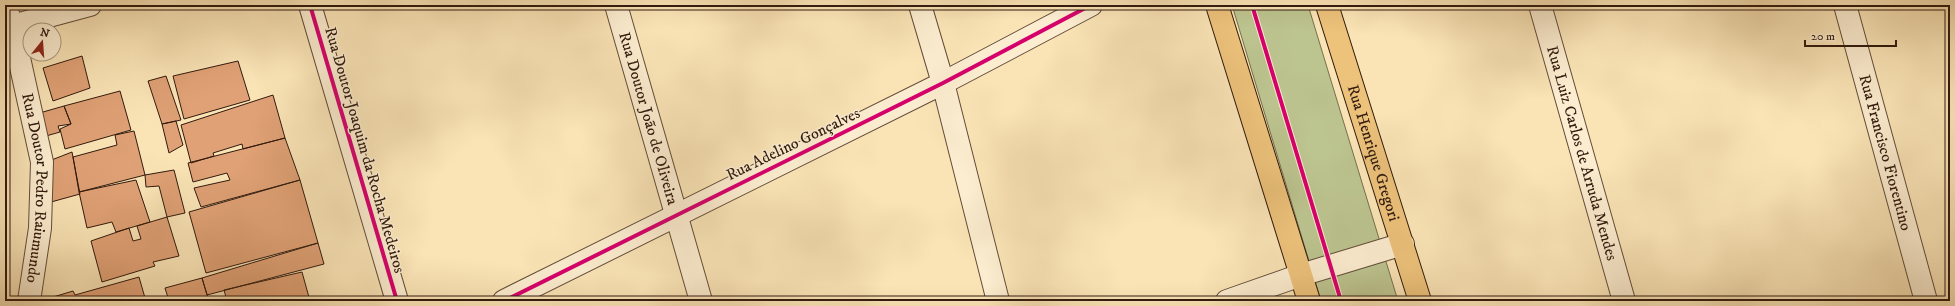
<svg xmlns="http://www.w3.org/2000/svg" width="1955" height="306" viewBox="0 0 1955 306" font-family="'IM FELL DW Pica',serif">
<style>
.green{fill:#bcc48f;stroke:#766f4e}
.building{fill:#dfa175;stroke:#311a0e}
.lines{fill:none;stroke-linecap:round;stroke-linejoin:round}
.street-casing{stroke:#634c38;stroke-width:24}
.primary-casing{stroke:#311a0e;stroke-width:24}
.street{stroke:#fcedd0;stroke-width:22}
.primary{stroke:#edc27b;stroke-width:22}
.cycleway-casing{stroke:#fcedd0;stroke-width:6}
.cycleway{stroke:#d6006c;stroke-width:4}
.labels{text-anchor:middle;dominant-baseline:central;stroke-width:3;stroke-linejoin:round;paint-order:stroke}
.street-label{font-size:16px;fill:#311a0e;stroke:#fcedd0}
</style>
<rect width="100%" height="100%" fill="#fae4b6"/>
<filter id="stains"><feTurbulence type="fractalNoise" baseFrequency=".005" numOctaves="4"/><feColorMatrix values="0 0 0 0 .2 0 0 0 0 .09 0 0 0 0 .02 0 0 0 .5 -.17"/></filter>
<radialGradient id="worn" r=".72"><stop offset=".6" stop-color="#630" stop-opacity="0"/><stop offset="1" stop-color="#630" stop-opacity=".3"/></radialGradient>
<path class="green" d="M1232 5H1308L1398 301H1321Z"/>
<path class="building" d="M82 56 90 88 53 101 43 68Z
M238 61 250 100 184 119 173 76Z
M166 76 181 120 162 124 148 81Z
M120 91 131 130 65 149 60 129 71 124 64 106Z
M273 95 285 138 243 149 242 144 213 153 214 156 191 163 181 125Z
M64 106 71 124 58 126 60 132 46 136 36 114Z
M176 121 183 145 169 153 162 124Z
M134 131 145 175 79 192 73 157 117 145 115 135Z
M285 138 300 180 201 207 194 188 230 180 227 173 193 182 188 163Z
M72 152 80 194 51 202 49 161Z
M174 170 185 213 167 217 159 186 146 187 145 175Z
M136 180 150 222 116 232 112 222 87 228 79 192Z
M300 180 318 243 206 273 189 212Z
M167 217 179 256 153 262 155 266 102 282 91 241 129 228 133 241 141 239 137 226Z
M318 243 324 264 207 295 202 278Z
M302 272 310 301H227L224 290Z
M139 277 145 298 132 301H40L73 291 75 295Z
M202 278 209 301H169L165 288Z"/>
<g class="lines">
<defs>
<g id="street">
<path id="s1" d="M5 5 12 26 42 162 40 228 29 301"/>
<path d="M310 5 397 301"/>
<path id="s2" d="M616 5 701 301"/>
<path d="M920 5 943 83 998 301"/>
<path id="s3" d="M1540 5 1624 301"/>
<path id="s4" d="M1845 5 1926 301"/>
<path d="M12 26 90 5"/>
<path d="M504 301 943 83 1091 5"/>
<path d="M1227 301 1301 275 1403 244"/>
</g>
<g id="primary">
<path d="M1217 5 1309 301"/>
<path id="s5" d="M1327 5 1420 301"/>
</g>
</defs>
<use href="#street" class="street-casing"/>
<use href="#primary" class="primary-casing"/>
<use href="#street" class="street"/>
<use href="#primary" class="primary"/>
<defs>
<path id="cycleway" d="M310 5 397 301
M1252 5 1341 301
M504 301 943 83 1091 5"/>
</defs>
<use href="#cycleway" class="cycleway-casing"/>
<use href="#cycleway" class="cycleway"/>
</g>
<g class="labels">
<g class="street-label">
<text stroke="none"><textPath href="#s2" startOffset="118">Rua Doutor João de Oliveira</textPath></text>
<text transform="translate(793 144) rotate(-26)">Rua Adelino Gonçalves</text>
<text transform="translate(365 150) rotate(74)">Rua Doutor Joaquim da Rocha Medeiros</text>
<text stroke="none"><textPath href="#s5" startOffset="155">Rua Henrique Gregori</textPath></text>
<text stroke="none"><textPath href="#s3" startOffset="154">Rua Luiz Carlos de Arruda Mendes</textPath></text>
<text stroke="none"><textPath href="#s4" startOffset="153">Rua Francisco Fiorentino</textPath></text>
<text stroke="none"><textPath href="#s1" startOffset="187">Rua Doutor Pedro Raiumundo</textPath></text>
</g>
</g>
<rect width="1955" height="306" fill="none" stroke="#fae4b6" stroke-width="20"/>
<rect x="6" y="6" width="1943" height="294" fill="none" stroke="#311a0e" stroke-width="2"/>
<rect x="10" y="10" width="1935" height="286" fill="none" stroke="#311a0e"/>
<g transform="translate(42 42) rotate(17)"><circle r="19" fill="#fcedd0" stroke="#ab9982"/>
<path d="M0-3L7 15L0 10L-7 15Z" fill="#8f2418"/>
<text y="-6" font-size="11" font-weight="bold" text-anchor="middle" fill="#311a0e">N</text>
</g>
<path d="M1805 40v6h91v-6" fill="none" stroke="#311a0e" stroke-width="2"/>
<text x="1811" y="40" font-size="12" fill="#311a0e" stroke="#fcedd0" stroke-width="3" paint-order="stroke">20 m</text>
<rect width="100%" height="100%" filter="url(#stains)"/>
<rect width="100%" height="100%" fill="url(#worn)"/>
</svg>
